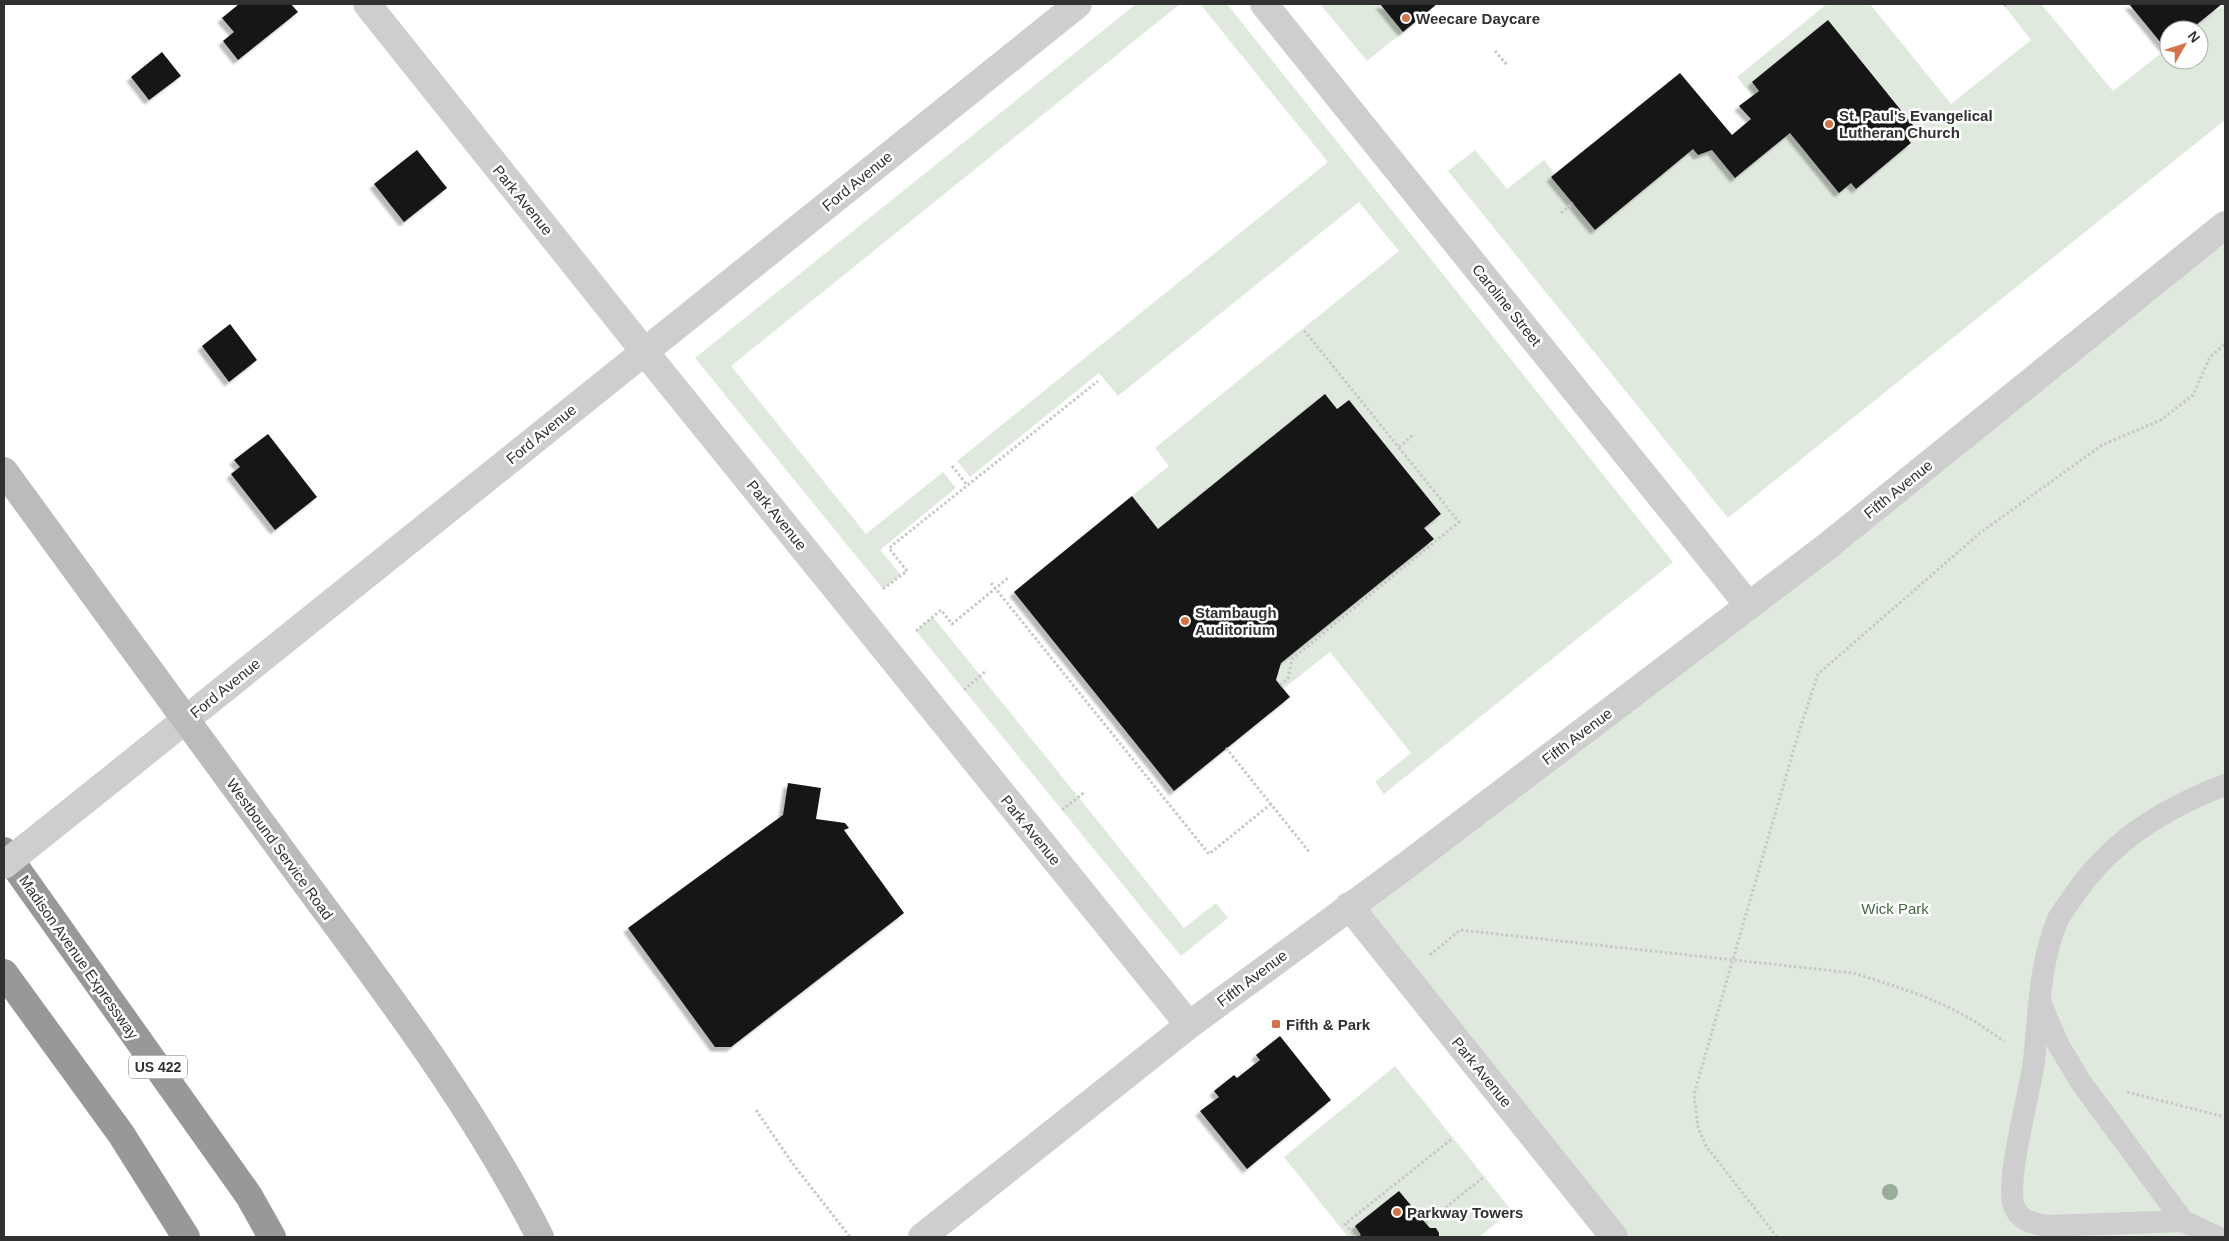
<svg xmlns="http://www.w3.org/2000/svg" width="2229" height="1241" viewBox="0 0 2229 1241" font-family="Arial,sans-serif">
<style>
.green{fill:#e0e9de}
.building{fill:#181818;filter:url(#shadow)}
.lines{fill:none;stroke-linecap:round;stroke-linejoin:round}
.path{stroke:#c8c8c8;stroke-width:3;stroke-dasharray:2.5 2.5;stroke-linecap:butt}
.service{stroke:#cecece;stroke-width:22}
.minor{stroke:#cecece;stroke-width:28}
.tertiary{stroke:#cecece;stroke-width:28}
.secondary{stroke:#bbb;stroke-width:28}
.motorway{stroke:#989898;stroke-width:28}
.minor-bridge{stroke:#cecece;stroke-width:28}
.tree{fill:#99ac98}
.poi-dot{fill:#d1744a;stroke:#fff;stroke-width:2}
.labels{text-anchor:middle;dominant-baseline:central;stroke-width:5;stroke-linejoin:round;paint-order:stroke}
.shield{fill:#fff;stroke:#6f6f6f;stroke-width:1}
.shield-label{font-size:14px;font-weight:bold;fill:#313131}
.poi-label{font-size:15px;font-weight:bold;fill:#313131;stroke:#fff;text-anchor:start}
.street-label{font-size:15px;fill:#313131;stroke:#fff}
.park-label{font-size:15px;fill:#466843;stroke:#fff}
</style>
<defs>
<filter id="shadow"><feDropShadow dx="-4.5" dy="4.5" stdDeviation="1" flood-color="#0004"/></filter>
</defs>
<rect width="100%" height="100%" fill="#fff"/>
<path class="green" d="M1136 4H1180L731 366 866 534 943 472 956 488 880 550 901 575 883 589 695 358Z
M1200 4H1227L1673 562 1384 794 1375 782 1411 753 1330 652 1283 689 1276 680 1281 663 1433 539 1424 528 1441 514 1349 400 1219 480 1158 529 1132 496 1169 466 1155 448 1399 251 1359 202 1118 396 1099 373 970 477 957 461 1328 162Z
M1320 4H1380L1403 32 1367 61Z
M1827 4H1870L1951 104 2031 40 2003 4H2041L2113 91 2169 47V60H2199V30H2190L2225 4V120L1728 518 1448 171 1475 150 1507 189 1544 160 1555 174 1551 177 1595 230 1693 149 1698 155 1712 150 1736 178 1790 133 1839 193 1851 183 1856 189 1911 144 1907 138 1917 129 1828 20 1752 82 1759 91 1752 96 1737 77Z
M2225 225V1237H1614L1349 906Z
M933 617 1184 928 1216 903 1228 918 1181 956 916 631Z
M1395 1066 1512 1211 1479 1237H1439V1233L1436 1229 1430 1228 1423 1220 1424 1215 1420 1210 1414 1209 1358 1237H1348L1284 1157Z"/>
<path class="building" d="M239 4H291L298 12 238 60 223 41 234 32 222 18Z
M1380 4H1437L1403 32Z
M2129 4H2222L2190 30H2169V47L2166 49Z
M1828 20 1917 130 1907 138 1911 143 1856 189 1851 183 1839 193 1790 133 1735 178 1712 150 1698 155 1693 149 1595 230 1551 177 1680 73 1732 135 1751 119 1739 106 1759 91 1752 82Z
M162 52 181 76 149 100 131 77Z
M417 150 447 188 404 222 374 184Z
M230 324 257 360 229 382 202 346Z
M1325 394 1337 409 1349 400 1441 514 1424 528 1434 539 1281 663 1276 680 1290 697 1174 791 1014 592 1132 496 1158 529Z
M268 434 317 497 275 530 231 474 240 467 234 460Z
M788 783 821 788 816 819 845 823 849 828 844 830 904 913 731 1047H715L628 928 783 815Z
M1280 1036 1331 1100 1247 1169 1200 1111 1219 1097 1214 1091 1234 1075 1237 1078 1260 1060 1256 1055Z
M1399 1191 1414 1209 1420 1210 1424 1215 1423 1220 1430 1228H1436L1439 1233V1237H1358L1361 1235 1355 1226Z"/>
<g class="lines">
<path class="path" d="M2004 6 2007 4
M1495 51 1508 66
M1561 213 1573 203
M1399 447 1413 435
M952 466 967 485
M991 583 1209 854 1271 804
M883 589 907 571 889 548 1098 381
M916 631 941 610 952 624 1008 578
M1280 685 1288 679 1292 659 1459 522 1303 329
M964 690 987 670
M1226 748 1310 853
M1062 810 1085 792
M1430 955 1460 930 1853 973C1891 985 1930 996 1965 1016 1979 1023 1991 1033 2004 1041
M2127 1092 2225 1117
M756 1110 793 1164 850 1237
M1426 1223 1485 1176
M1356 1237 1345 1224 1453 1138
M1777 1237 1706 1146 1698 1127 1694 1094 1798 735 1818 674 1980 533 2102 445 2161 420 2193 395 2210 357 2225 344"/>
<path class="service" d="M2040 1002 2058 1044 2080 1081 2183 1221
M2217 1237 2183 1221 2047 1226C2033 1223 2020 1222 2014 1206 2005 1180 2030 1093 2034 1061 2039 1015 2039 963 2058 919 2062 911 2070 902 2075 894 2112 840 2165 808 2225 785"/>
<path class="minor" d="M1264 4 1749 606
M118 774 1078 4"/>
<path class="tertiary" d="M367 4 644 351 1189 1025
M1349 906 1614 1237
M922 1237 1189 1025 1407 865 1825 548 2225 225"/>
<path class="secondary" d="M4 471C100 603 196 734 293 866 381 985 473 1105 540 1237"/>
<path class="motorway" d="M4 851 249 1196 272 1237
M4 973 121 1134 186 1237"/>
<path class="minor-bridge" d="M4 865 118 774"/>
</g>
<circle class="tree" cx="1890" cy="1192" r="8"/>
<g class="poi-dot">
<circle cx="1406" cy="18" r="5"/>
<circle cx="1829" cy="124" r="5"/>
<circle cx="1185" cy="621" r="5"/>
<rect x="1271" y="1019" width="10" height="10" rx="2.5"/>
<circle cx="1397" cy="1212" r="5"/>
</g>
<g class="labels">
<rect class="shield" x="129" y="1055.5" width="58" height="23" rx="4"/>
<g class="shield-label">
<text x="158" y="1067">US 422</text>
</g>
<g class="poi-label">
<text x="1416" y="18">Weecare Daycare</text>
<text x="1839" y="115">St. Paul's Evangelical<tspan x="1839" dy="17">Lutheran Church</tspan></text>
<text x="1195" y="612">Stambaugh<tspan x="1195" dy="17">Auditorium</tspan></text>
<text x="1286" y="1024">Fifth &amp; Park</text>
<text x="1407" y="1212">Parkway Towers</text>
</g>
<g class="street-label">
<text transform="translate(857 181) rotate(-39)">Ford Avenue</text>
<text transform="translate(523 200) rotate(51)">Park Avenue</text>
<text transform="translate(1507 305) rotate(51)">Caroline Street</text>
<text transform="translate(541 434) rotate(-39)">Ford Avenue</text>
<text transform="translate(1898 489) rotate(-39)">Fifth Avenue</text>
<text transform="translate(777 515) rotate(51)">Park Avenue</text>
<text transform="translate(225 688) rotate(-39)">Ford Avenue</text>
<text transform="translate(1577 736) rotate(-37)">Fifth Avenue</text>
<text transform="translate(1031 830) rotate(51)">Park Avenue</text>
<text transform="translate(280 849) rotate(54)">Westbound Service Road</text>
<text transform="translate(79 957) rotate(55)">Madison Avenue Expressway</text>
<text transform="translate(1252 978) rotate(-37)">Fifth Avenue</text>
<text transform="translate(1482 1072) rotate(51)">Park Avenue</text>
</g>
<g class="park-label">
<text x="1895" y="908">Wick Park</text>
</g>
</g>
<rect width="2229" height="1241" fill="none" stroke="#313131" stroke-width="10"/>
<g transform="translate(2184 45) rotate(51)"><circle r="24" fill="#ffffff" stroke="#adadad"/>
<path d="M0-4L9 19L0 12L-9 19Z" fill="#d1744a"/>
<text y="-8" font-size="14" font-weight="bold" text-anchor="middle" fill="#313131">N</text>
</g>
</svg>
